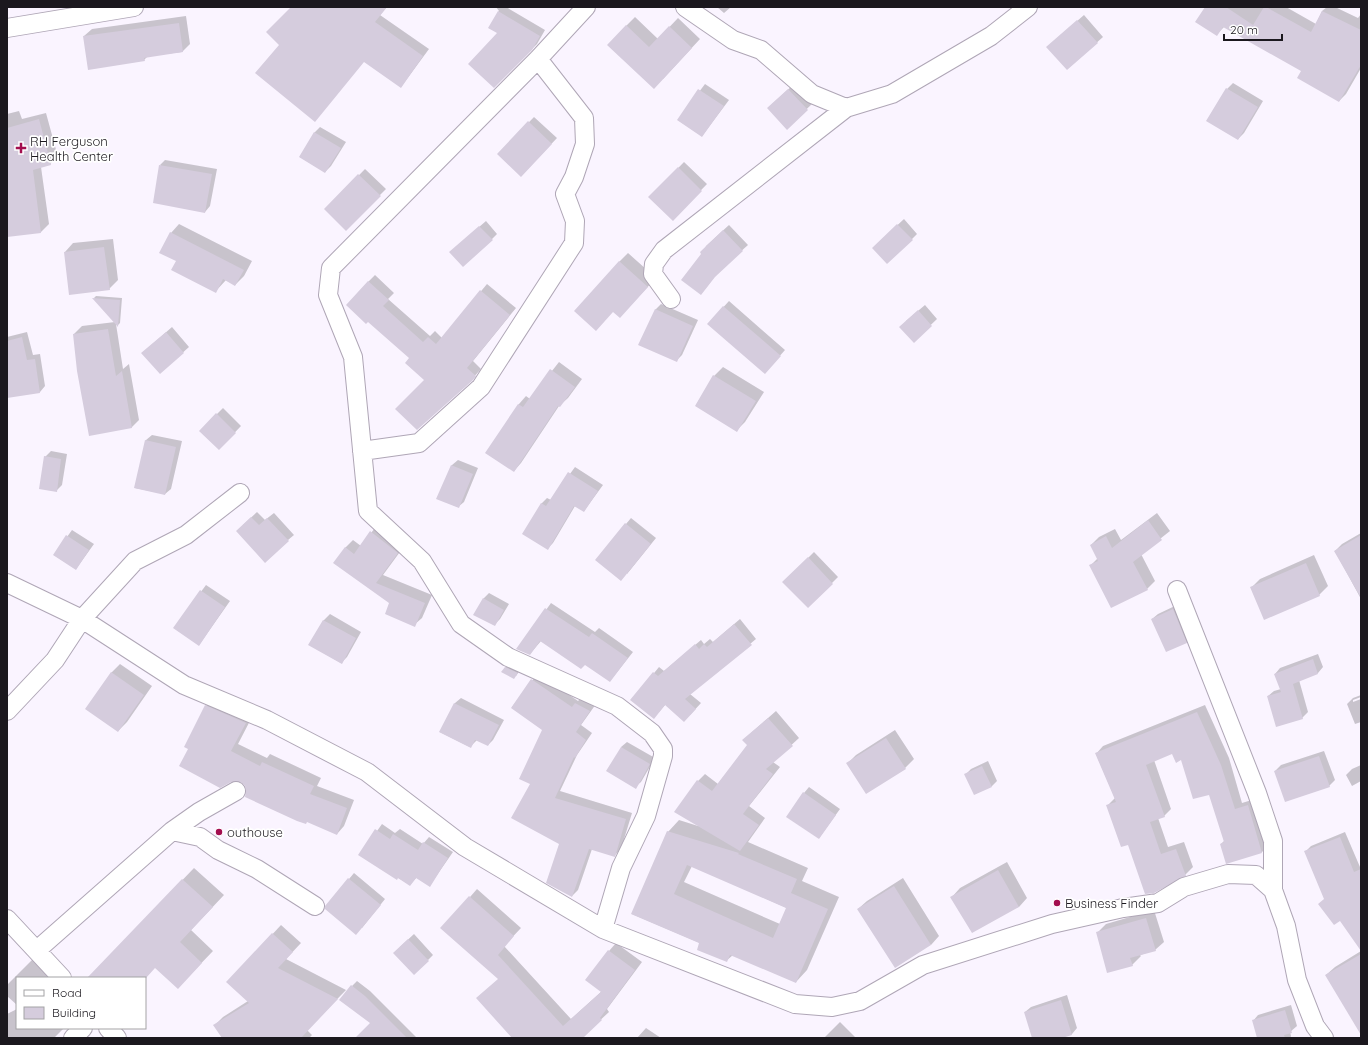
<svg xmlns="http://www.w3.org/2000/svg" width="1368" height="1045" viewBox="0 0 1368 1045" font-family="Quicksand,sans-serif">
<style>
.shadow{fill:#0003;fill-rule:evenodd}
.building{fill:#d5ccdd;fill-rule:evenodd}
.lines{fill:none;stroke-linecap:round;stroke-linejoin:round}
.minor-casing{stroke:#afa6b6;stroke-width:20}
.minor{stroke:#fff;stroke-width:18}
.poi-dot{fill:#a30e4f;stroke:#fff;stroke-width:1.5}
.labels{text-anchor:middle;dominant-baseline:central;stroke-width:3.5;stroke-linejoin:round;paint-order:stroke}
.poi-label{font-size:13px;fill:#1b181e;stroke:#fff;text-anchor:start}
</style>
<rect width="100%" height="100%" fill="#faf4ff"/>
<path class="shadow" d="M293 7H387L380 15 429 49 401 87 364 61 280 45Z
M496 7H506L545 30 537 44 494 87 499 33 489 28 499 11Z
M717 7H731L724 13Z
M1206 7H1286L1316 24 1322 11 1327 7H1335L1358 18 1361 14V68L1346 94 1339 101 1303 71 1225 26 1216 35Z
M1084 15 1103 37 1067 69 1053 42Z
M186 16 190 44 182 52 148 56 144 60 84 36 92 29Z
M635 17 658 39 678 18 700 39 663 79 626 26Z
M1233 83 1263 101 1244 133 1238 139 1208 121 1227 89Z
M705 84 729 100 702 136 678 120Z
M794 84 813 103 787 128 768 108Z
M19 111 22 119 46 113 58 157 50 164 41 167 49 224 41 232 7 236V114Z
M534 117 557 138 521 176 498 154Z
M320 127 346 142 331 166 325 172 300 157 315 132Z
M165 160 217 169 210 206 205 212 160 165Z
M684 162 707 184 673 219 650 197Z
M365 169 386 189 346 229 326 209Z
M904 219 917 234 912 239 873 248Z
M486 221 497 234 492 239 456 247Z
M179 224 252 261 244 276 235 285 226 280 215 292 177 260 171 233Z
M729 225 748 245 719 271 701 294 703 254 706 246Z
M113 239 118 280 109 289 65 252 73 243Z
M628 253 656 278 628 308 613 311 619 262Z
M375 275 394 293 388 299 430 336 435 331 442 338 487 284 516 308 473 361 481 369 472 379 425 380 410 358 368 282Z
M96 296 122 298 120 323 118 325 116 324 123 369 129 364 139 420 131 428 74 334 82 326 115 322 94 298Z
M729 301 785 350 770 367 708 324Z
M661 304 698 320 682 355 676 361 655 310Z
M925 305 937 319 914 341 906 321Z
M172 327 189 347 160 373 148 348Z
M27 332 33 355 40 354 45 386 40 392 7 397V337Z
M559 362 582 379 568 398 559 406 521 463 514 471 486 453 519 404 526 396 530 399Z
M723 367 764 392 745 422 737 430 696 405 714 376Z
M223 408 241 426 219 449 200 431Z
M152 435 182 441 171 489 165 494 135 488 146 440Z
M51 451 67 454 62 485 56 491 45 457Z
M458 460 478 468 464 502 458 507 438 499 452 465Z
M575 467 603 485 584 511 575 506 553 543 548 548 541 504 547 498 551 500Z
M257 512 265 520 274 513 294 535 288 540 243 525Z
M1157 513 1170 531 1141 554 1155 581 1147 589 1090 566 1098 558 1091 545 1099 537 1115 529 1121 540Z
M631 518 656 538 627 574 626 524Z
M378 524 405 545 383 575 432 595 422 618 414 625 391 603 345 548 353 540 361 546Z
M72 530 94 544 76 569 54 555Z
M1361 533V599L1335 551 1342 544Z
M814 552 838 577 808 607 784 582Z
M1314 555 1328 586 1319 595 1252 587 1260 579Z
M206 585 230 601 199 645 174 628Z
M489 593 509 604 500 619 494 625 475 614 484 598Z
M551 603 595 632 599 628 633 652 610 681 585 664 541 641 530 654 518 649Z
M1179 604 1192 637 1186 643 1152 619 1158 614Z
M330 614 361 632 347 657 341 663 310 645 324 620Z
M740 619 756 639 690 694 701 703 690 715 666 704 659 712 632 700 659 667 664 671 701 640 704 644 710 639 713 642Z
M1318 654 1323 667 1318 673 1299 680 1308 712 1302 718 1268 696 1274 691 1281 689 1275 674 1280 668Z
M120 664 152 686 127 722 118 731 111 673Z
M508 665 520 670 516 676 505 668Z
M538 673 578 701 582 697 596 704 581 725 592 733 577 755 560 791 632 813 621 849 615 855 592 849 578 890 572 896 547 882 560 844 531 783 544 729 512 707Z
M1361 695V697L1353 700V702L1361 699V722L1355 724 1347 704 1353 698Z
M214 698 253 715 238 744 267 758 270 754 321 778 317 786 354 800 344 826 337 834 247 791 246 785 189 749 206 706Z
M461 698 504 720 493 740 488 745 477 740 470 747 440 732 455 703Z
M1205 705 1229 758 1242 803 1255 799 1269 845 1262 852 1227 863 1221 844 1225 840 1210 793 1182 759 1173 753 1154 760 1171 809 1164 816 1158 818 1168 847 1184 842 1193 867 1185 875 1128 844 1107 806 1115 798 1096 754 1103 746Z
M776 711 799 738 773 762 780 767 749 806 765 818 748 842 808 868 802 881 839 897 807 970 796 982 733 955 726 961 700 943 632 914 668 832 679 820 698 826V781L705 774 718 784 748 745 751 733ZM692 866 787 908 780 924 684 882Z
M895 730 914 759 905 768 848 763 856 755Z
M627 742 655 758 641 782 635 787 621 747Z
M1324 751 1335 780 1329 786 1275 771 1281 765Z
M988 761 997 781 992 786 975 794 966 774 971 769Z
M1361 765V781L1352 786 1346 775 1352 769Z
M809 787 840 809 819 838 804 793Z
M382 824 395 833 400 829 423 844 429 837 453 852 430 885 417 877 410 885 360 855Z
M1345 832 1360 867H1361V927L1340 919 1325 899 1306 851 1311 846Z
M1007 862 1027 898 1019 907 952 897 960 888Z
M194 868 224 895 191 930 213 951 189 976 155 967 145 978H100L94 972Z
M354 873 385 899 362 928 349 879Z
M903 878 939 936 931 945 858 909 867 901Z
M477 889 521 928 504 946 571 1019 602 991 609 951 616 943 642 962 607 1009 609 1012 581 1038H519L470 897Z
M1154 910 1164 942 1155 950 1140 955 1141 956 1132 965 1097 933 1106 924Z
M281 925 301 943 286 959 346 990 307 1030 312 1035 309 1038H223L215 1025 223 1017 248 1001 228 982Z
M414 934 433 955 428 960 400 947Z
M1361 951V1033L1326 975 1335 967Z
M33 959 51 977 17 978V1005L7 996V985Z
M357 981 370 991 417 1038H368L372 1023 352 986Z
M1067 995 1077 1028 1072 1034 1059 1038H1034L1025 1012 1031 1007Z
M1291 1005 1297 1026 1290 1032 1291 1036 1290 1038H1258L1253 1021 1258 1015Z
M17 1009V1028H64L54 1038H7V1014Z
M840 1022 856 1038H824Z
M646 1028 661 1038H637Z"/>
<path class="building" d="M291 7H387L375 22 423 56 401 88 364 62 315 122 255 73 279 45 266 32Z
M1205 7H1226L1253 25 1264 7H1266L1311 32 1322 11 1361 30V65L1339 102 1297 78 1301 71 1223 27 1217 36 1195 22Z
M498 11 540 36 532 50 494 88 468 64 497 33 488 28Z
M1077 20 1098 43 1067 70 1046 47Z
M179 23 183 52 144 58 145 61 88 70 83 36Z
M626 25 649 47 669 26 692 48 654 89 607 45Z
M1226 88 1258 107 1238 140 1206 121Z
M698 89 724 106 702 137 677 120Z
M788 89 808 110 787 130 767 108Z
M39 119 51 165 33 170 41 233 7 237V128Z
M528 121 552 144 521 177 497 154Z
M314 132 341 148 325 173 299 157Z
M159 165 212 174 205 213 153 203Z
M678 167 702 191 673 221 648 197Z
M358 174 381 196 346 231 324 209Z
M897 224 913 240 887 264 872 248Z
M479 226 493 240 463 267 449 252Z
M723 230 743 251 715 277 701 295 681 280 701 254 700 252Z
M170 232 244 270 235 286 223 279 216 293 171 270 176 261 159 253Z
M104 247 110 290 69 295 64 252Z
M619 261 648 287 620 318 613 312 596 331 574 311Z
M368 281 389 300 383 306 423 342 428 337 436 344 480 290 510 315 467 368 476 376 473 380 417 430 395 409 424 380 405 363 409 358 368 322 366 324 346 305Z
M92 298 120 300 118 327Z
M723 306 781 356 765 374 707 324Z
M655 309 693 326 677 362 638 345Z
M918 310 932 326 914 343 899 327Z
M108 329 116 376 122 371 132 428 89 436 77 371 73 334Z
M166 332 184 353 160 374 141 353Z
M22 337 27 360 35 359 40 393 7 398V341Z
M550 369 575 387 560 407 558 406 514 472 485 453 518 404 523 407Z
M713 375 756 401 737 432 695 406Z
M216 413 236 433 219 450 199 431Z
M145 440 176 447 165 495 134 488Z
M44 456 61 459 57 492 39 489Z
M451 465 473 474 459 508 436 499Z
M568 472 598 491 584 512 574 506 548 550 522 534 541 503 546 506Z
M251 517 259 525 267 518 289 541 265 563 236 531Z
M1148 520 1162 540 1133 562 1148 590 1111 608 1089 565 1098 561 1090 545 1106 536 1112 548Z
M625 523 651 544 621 581 595 560Z
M370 531 398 553 376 583 425 603 415 627 385 614 389 603 333 563 345 547 354 554Z
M66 535 89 550 76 570 53 555Z
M1361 535V598L1334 551Z
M808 557 833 584 808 608 782 582Z
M1306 563 1320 596 1264 620 1250 587Z
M200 590 225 607 199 646 173 628Z
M483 598 504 610 495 626 473 615Z
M545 608 589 637 592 633 628 658 610 682 585 665 581 669 540 641 530 655 516 649Z
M1173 609 1187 643 1166 652 1151 619Z
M323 620 356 638 342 664 308 645Z
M734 624 752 645 685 699 696 709 684 722 665 705 654 719 630 700 653 672 658 676 695 644 699 649 704 644 707 647Z
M1313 659 1318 674 1293 684 1303 719 1276 727 1267 696 1281 692 1274 674Z
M505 667 518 673 514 679 501 672Z
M111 672 144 695 118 732 85 709Z
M531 679 572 707 575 703 590 711 576 732 586 740 575 758 574 757 555 798 626 819 615 857 589 849 572 897 546 883 559 844 511 818 530 784 519 779 542 730 511 708Z
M454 703 499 725 488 746 475 740 471 748 439 732Z
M205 705 246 723 231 751 260 766 262 762 314 786 310 794 347 808 337 835 307 822 306 824 297 821 245 797 246 791 245 786 241 782H231L220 788 179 766 188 749 184 747Z
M1197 712 1221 765 1235 809 1248 805 1262 853 1226 864 1220 844 1224 842 1209 795 1193 799 1181 760 1176 763 1172 754 1146 765 1165 817 1150 822 1161 854 1176 849 1186 876 1154 893 1145 894 1128 845 1121 847 1106 805 1116 802 1095 753Z
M768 718 793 746 766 769 773 774 743 814 759 825 740 851 674 812 697 780 712 791 747 745 742 740Z
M886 738 906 769 866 794 846 763Z
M621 747 650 764 636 789 606 771Z
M1319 756 1330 787 1285 802 1274 771Z
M982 766 992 787 974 795 964 774Z
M803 792 836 815 819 839 786 817Z
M375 829 390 839 393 834 418 850 423 842 448 858 430 887 416 878 410 886 398 878 397 880 358 855Z
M667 831 739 853 738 854 797 879 791 893 828 909 796 983 730 955 727 962 697 950 699 943 631 914ZM687 865 786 908 773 938 674 894Z
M1340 837 1354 872 1361 869V951L1340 921 1334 925 1318 904 1324 899 1304 851Z
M998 870 1019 907 972 933 950 897Z
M348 878 381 905 356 935 325 909V906Z
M182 879 213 907 180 942 202 963 178 989 155 968 146 978H87Z
M894 886 931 945 895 968 857 909Z
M469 896 514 936 498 955 563 1026 601 992 585 980 608 950 635 970 600 1018 602 1020 583 1038H512L476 998 498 979 440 928Z
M1146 918 1156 951 1130 958 1133 966 1107 973 1096 932Z
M272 933 293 952 278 968 338 999 301 1038H222L213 1025 249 1003 226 982Z
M408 939 429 961 414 975 393 953Z
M1361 954V1035L1325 975Z
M351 985 365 996 407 1038H355L370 1023 339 1000Z
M1061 1000 1072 1035 1062 1038H1032L1024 1012Z
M1285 1010 1292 1033 1284 1035 1285 1038H1257L1252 1020Z"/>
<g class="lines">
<defs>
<path id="minor" d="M586 7 538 59 331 268 328 295 353 357 368 511 422 561 461 624 508 657 617 706 652 733 663 749V756L646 816 621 868 603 929
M685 7 733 40 761 50 812 94 846 108 892 94 991 36 1028 7
M7 28 134 7
M671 299 653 274 654 264 664 250 846 108
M362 451 419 443 481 387 574 243 575 221 565 194 574 177 585 144 584 118 538 59
M7 583 82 619 184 685 267 720 367 772 465 847 603 929 795 1004 832 1007 860 1001 923 965 1052 924 1123 908 1158 903 1184 887 1228 874 1256 875 1273 890 1286 926 1297 980 1315 1026 1324 1038
M1177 590 1257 793 1273 841V890
M7 711 55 660 82 619 135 561 186 535 240 493
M172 831 200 837 218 850 257 869 315 906
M7 919 62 978
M37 950 172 831 199 812 236 791
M108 1028 117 1038
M73 1038 83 1028"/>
</defs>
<use href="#minor" class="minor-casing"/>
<use href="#minor" class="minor"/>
</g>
<g class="poi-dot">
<path d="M19 142h4v4h4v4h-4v4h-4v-4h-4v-4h4z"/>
<circle cx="219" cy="832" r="4"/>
<circle cx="1057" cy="903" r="4"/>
</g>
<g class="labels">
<g class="poi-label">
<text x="30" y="141">RH Ferguson<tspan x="30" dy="15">Health Center</tspan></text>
<text x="227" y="832">outhouse</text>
<text x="1065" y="903">Business Finder</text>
</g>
</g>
<rect width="1368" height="1045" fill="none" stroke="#1b181e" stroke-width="16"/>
<rect x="16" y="977" width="130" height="52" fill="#ffffff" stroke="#a4a3a5"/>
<rect x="24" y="990" width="20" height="6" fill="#ffffff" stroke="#a4a3a5"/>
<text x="52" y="997" font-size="12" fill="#1b181e">Road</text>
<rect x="24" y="1007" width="20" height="12" fill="#d5ccdd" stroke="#a4a3a5"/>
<text x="52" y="1017" font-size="12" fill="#1b181e">Building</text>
<path d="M1224 34v6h58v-6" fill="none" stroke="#1b181e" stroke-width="2"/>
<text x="1230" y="34" font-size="12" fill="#1b181e" stroke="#ffffff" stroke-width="3" paint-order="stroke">20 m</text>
</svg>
